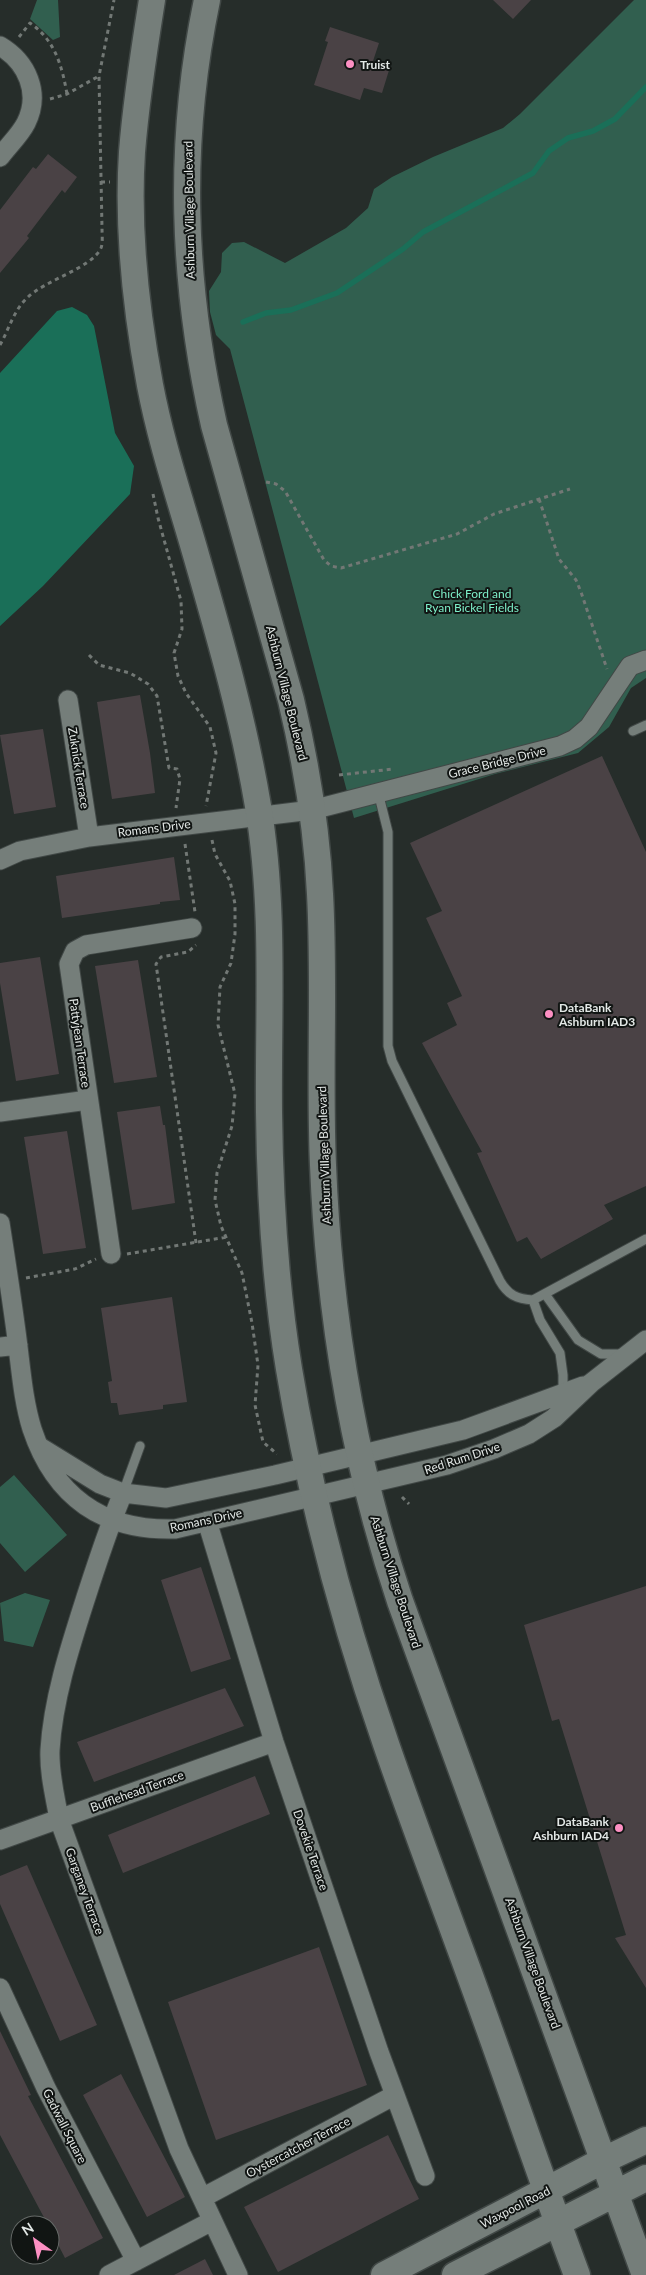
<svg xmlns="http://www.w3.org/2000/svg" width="646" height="2275" viewBox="0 0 646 2275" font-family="Lato,sans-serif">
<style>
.green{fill:#315f4f}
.water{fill:#1a6f58}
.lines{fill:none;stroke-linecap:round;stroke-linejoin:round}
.stream{stroke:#1a6f58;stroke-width:5.5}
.building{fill:#4a4245}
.lane-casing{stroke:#414846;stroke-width:11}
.street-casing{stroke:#414846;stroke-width:21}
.secondary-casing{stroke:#414846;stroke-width:29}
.path{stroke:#727875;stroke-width:3;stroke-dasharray:4 4;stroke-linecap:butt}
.lane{stroke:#757e7a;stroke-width:9}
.street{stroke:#757e7a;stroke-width:19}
.secondary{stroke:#757e7a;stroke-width:26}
.poi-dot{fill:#fc8fc2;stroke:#111513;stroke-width:2}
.labels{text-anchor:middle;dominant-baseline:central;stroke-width:4;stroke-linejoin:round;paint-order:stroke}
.poi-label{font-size:12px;font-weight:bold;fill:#e3e8e6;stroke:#111513;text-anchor:start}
.street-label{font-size:12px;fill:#e3e8e6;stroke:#111513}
.park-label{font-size:12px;fill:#7ef0ca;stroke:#111513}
</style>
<rect width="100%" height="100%" fill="#262d2a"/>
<path class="green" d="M37 0H58L60 37 53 40 30 19Z
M634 0H646V678L631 688 609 727 578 753 495 774 354 818 230 349 216 335 210 312 209 291 221 272 222 253 232 243 244 242 285 263 346 228 368 208 374 189 392 177 433 157 503 128 520 114Z
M14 1475 67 1535 25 1572 0 1543V1487Z
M25 1593 50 1600 33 1647 4 1641 0 1603Z"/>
<path class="water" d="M72 307 87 315 94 326 115 433 134 466 130 494 43 586 0 626V373L57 311Z"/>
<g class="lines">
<path class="stream" d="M243 322 266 313 291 310 337 293 403 249 423 232 533 173 549 151 568 138 593 131 615 119 646 87"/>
</g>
<path class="building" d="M493 0H531L513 19Z
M330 27 379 43 373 61 390 67 382 93 364 88 360 100 314 85 328 42 325 41Z
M48 154 77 177 65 193 62 190 27 236 29 238 0 273V210L33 167 36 169Z
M140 695 150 753 155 793 112 799 97 702Z
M43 729 56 807 14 814 0 735Z
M602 756 646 852V1186L604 1205 613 1219 541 1259 527 1237 517 1242 477 1153 482 1152 422 1043 457 1025 447 1003 462 996 426 918 442 911 410 843Z
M174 857 180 900 160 902V904L62 918 56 876Z
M40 957 59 1074 16 1081 0 983V963Z
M138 960 157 1077 114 1083 95 966Z
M160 1106 163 1125H165L175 1203 132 1210 117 1112Z
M67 1131 86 1248 43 1254 24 1137Z
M172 1297 187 1402 163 1405V1409L119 1415 117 1403H111L108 1382 112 1381 101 1308Z
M201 1567 231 1659 191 1672 161 1580Z
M646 1586V1988L615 1938 626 1935 559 1719 552 1721 524 1625Z
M225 1688 244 1726 94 1782 77 1742Z
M255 1776 270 1814 123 1873 108 1835Z
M27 1865 97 2025 60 2041 0 1904V1876Z
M319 1947 367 2085 216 2140 168 2002Z
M0 2031 31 2095 28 2096 103 2238 65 2258 50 2229V2225H48L0 2135Z
M121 2074 185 2197 147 2217 83 2095Z
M388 2135 419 2199 278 2272 244 2207Z
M205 2259 213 2275H174Z"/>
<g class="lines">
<defs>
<path id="lane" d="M633 731 646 725
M378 792 388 832V1046L392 1061 500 1281C508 1295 517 1299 533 1300L646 1239
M545 1294 578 1340 601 1354H622
M533 1300 540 1320 560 1353 563 1375V1393
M123 1493 140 1446"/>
<path id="street" d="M0 46C27 62 41 93 26 123 20 135 8 146 0 157
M68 700 89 837
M0 860 20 851 89 837 312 810 560 746 575 739 589 727 630 666 646 660
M0 1112 88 1100
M0 1223C6 1262 12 1300 17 1339 21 1369 23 1400 32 1429 55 1498 104 1531 175 1529L447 1465 494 1449 529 1434 554 1418 591 1383 646 1340
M111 1254 69 964 75 951 86 945 192 928
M0 1347 18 1345
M40 1447 100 1484 123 1493 166 1498 275 1475 463 1430 583 1386
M123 1493C109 1526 98 1560 87 1594 71 1644 53 1698 50 1750 49 1773 55 1796 59 1819L179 2149 238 2275
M207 1521 274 1742 379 2052 425 2176
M0 1840 274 1742
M0 1988 46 2088 136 2261
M202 2198 395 2095
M109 2275 212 2221"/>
<path id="secondary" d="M152 0C144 50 136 101 132 152 127 229 136 310 150 385 161 443 180 499 196 555 220 638 244 722 258 806 275 907 268 1010 269 1112 270 1198 275 1284 289 1369 310 1496 344 1623 386 1744 409 1811 434 1877 458 1943 499 2053 536 2165 577 2275
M207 0C177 144 182 282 214 425L291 700C306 763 317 829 320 894 325 984 319 1075 323 1165 329 1313 353 1460 400 1601L645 2275
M384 2275 604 2160 646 2140
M455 2275 646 2178"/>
</defs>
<use href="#lane" class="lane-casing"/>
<use href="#street" class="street-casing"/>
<use href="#secondary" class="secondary-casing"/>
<path class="path" d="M19 37 30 23C55 40 62 66 67 94
M50 99 67 94 99 76
M101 182H110
M0 345C9 329 14 310 27 298 45 280 92 268 101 248 103 243 102 234 102 228L99 76 114 0
M266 482 276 484 285 491 324 560 331 566 341 568 457 534 494 514 570 489
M153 494 158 518 181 601 182 629 174 653 178 676 186 693 210 727 216 753 206 806
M539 499 559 559 576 580 581 592 607 669
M89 655 99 665 130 673 148 684 157 696 169 768 177 769 180 779 176 808
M339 775 393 769
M212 840 215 854 230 881 235 904V934L231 963 220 987 218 1025 235 1094 232 1126 217 1173 215 1200 221 1226 242 1273 252 1323 258 1365 255 1405 263 1442 277 1454
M185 844 195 912
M196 1243 156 964 161 957 188 952 196 945
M127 1254 227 1237
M26 1278 75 1269 96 1259
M402 1497 409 1504"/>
<use href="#lane" class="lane"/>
<use href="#street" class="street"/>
<use href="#secondary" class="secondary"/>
</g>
<g class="poi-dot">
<circle cx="350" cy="64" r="5"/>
<circle cx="549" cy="1014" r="5"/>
<circle cx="619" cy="1828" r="5"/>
</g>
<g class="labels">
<g class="poi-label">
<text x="360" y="64">Truist</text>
<text x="559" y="1007">DataBank<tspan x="559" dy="14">Ashburn IAD3</tspan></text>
<text x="609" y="1821" text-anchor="end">DataBank<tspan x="609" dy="14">Ashburn IAD4</tspan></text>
</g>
<g class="street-label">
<text transform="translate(189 210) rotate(-91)">Ashburn Village Boulevard</text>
<text transform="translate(287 693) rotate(76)">Ashburn Village Boulevard</text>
<text transform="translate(497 762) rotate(-14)">Grace Bridge Drive</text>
<text transform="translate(79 768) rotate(81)">Zuknick Terrace</text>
<text transform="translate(154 828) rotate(-7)">Romans Drive</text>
<text transform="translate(80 1043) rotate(82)">Pattyjean Terrace</text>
<text transform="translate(324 1155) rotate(-92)">Ashburn Village Boulevard</text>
<text transform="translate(462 1458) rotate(-18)">Red Rum Drive</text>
<text transform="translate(206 1520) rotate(-12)">Romans Drive</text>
<text transform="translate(396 1582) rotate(72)">Ashburn Village Boulevard</text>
<text transform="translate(137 1791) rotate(-20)">Bufflehead Terrace</text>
<text transform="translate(311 1850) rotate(71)">Dovekie Terrace</text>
<text transform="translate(85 1891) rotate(70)">Garganey Terrace</text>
<text transform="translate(533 1963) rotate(70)">Ashburn Village Boulevard</text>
<text transform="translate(65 2126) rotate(63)">Gadwall Square</text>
<text transform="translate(298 2147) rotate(-28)">Oystercatcher Terrace</text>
<text transform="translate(515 2207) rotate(-27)">Waxpool Road</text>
</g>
<g class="park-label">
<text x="472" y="593">Chick Ford and<tspan x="472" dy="14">Ryan Bickel Fields</tspan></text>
</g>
</g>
<g transform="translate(35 2240) rotate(327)"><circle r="24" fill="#111513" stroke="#656967"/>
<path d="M0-4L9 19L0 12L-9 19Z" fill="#fc8fc2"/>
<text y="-8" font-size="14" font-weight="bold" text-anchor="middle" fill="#e3e8e6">N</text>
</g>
</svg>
